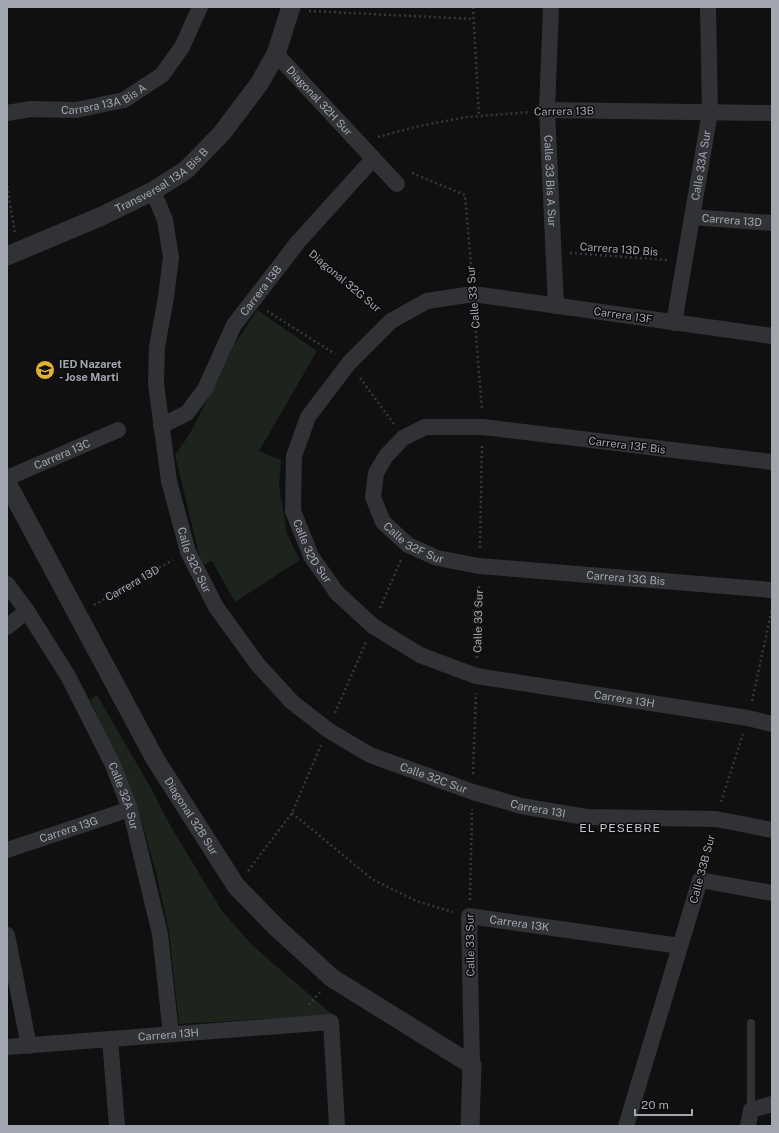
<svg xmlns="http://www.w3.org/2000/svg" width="779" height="1133" viewBox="0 0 779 1133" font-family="'Public Sans',sans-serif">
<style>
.green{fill:#1d231d}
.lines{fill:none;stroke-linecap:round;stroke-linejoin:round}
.path{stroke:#37383d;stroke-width:2.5;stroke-dasharray:2 3;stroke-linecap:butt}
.service{stroke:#313236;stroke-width:8}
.minor{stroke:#313236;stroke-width:16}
.tertiary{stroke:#313236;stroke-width:19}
.labels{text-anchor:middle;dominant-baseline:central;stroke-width:3;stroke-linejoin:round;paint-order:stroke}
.street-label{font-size:11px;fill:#a2a6b1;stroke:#0b0b0c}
.poi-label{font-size:11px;font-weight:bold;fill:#a2a6b1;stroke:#0b0b0c;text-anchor:start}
.neighbourhood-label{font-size:12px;letter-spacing:1px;fill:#c3c5cd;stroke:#0b0b0c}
</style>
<rect width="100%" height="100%" fill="#101011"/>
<path class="green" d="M257 310 317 351 259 451 281 460 279 485 287 534 300 560 235 602 212 561 202 566 175 455 189 435 220 376 234 345Z
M97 695 151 788 171 827 222 911 253 946 333 1015 179 1024 169 931 156 872 138 809 114 752 90 700Z"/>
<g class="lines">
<g class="path">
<path d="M473 7 479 116"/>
<path d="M309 11 474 19"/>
<path d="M378 137 415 127 467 117 530 112"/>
<path d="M412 173 465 195 472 276"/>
<path d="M7 186 15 233"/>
<path d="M311 253 379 310"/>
<path d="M570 253 668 260"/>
<path d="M267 311 335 354"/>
<path d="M474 311 482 410"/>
<path d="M360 378 394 424"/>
<path d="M480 548 482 443"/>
<path id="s1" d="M94 605 173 560"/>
<path d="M380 608 401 560"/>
<path id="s2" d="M477 658 479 583"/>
<path d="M752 701 772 609"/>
<path d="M335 713 366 642"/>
<path d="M473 774 476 693"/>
<path d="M721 802 743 734"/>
<path d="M292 813 372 879 416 901 453 912"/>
<path d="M704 864 712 836"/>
<path d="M248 871 292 813 321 745"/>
<path d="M470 900 472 809"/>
<path d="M309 1005 320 992"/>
</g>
<path class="service" d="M751 1023V1110"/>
<g class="minor">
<path id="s3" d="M551 7 547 110 556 306"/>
<path id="s4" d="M276 54 397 184"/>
<path d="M547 110 772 113"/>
<path id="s5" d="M7 113 31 109 76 110 124 100 162 75 182 47 200 7"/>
<path id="s6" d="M153 191 165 220 171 257 166 297 157 347 156 384 169 481 188 552 216 607 258 665 292 702 328 730 370 755 473 792 521 806 586 817 716 819 772 830"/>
<path id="s7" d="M692 217 772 223"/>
<path id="s8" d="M674 323 710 112 708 7"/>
<path id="s9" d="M772 336 473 294 427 301 391 321 349 363 308 417 294 456 293 511 311 556 337 593 373 626 420 655 476 676 748 718 772 724"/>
<path id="s10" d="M161 426 187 413 205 389 234 325 298 242 373 159"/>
<path id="s11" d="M772 462 483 427H425L403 438 386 456 376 473 373 497 383 522 408 545 437 558 479 566 772 590"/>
<path id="s12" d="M7 478 118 430"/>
<path id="s13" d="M7 584 27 611 68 676 113 765 130 809 160 934 171 1034"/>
<path d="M7 627 27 611"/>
<path id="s14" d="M7 850 130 809"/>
<path d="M7 935 29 1046"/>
<path d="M110 1039 117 1126"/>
<path id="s15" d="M7 1047 331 1022 337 1126"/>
<path id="s16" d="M472 1065 469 916 680 946"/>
<path d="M626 1126 700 880 772 893"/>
<path d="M748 1126 751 1110 772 1104"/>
</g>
<g class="tertiary">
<path id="s17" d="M7 256 102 216 153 191 186 170 222 133 259 84 276 54 291 7"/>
<path id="s18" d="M7 483 155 759 236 886 276 927 332 978 472 1065 470 1126"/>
</g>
</g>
<defs>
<symbol id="school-disc" viewBox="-11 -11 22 22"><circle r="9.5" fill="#e4b135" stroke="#0b0b0c"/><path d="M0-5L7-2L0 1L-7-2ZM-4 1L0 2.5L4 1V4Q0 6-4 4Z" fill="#111"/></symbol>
</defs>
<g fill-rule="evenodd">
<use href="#school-disc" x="34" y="359" width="22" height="22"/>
</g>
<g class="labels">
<g class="street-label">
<text stroke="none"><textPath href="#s5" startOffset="99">Carrera 13A Bis A</textPath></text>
<text stroke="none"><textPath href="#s4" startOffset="64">Diagonal 32H Sur</textPath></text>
<text transform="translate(564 111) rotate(-1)">Carrera 13B</text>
<text stroke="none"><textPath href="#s8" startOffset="160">Calle 33A Sur</textPath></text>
<text stroke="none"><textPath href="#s17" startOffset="173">Transversal 13A Bis B</textPath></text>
<text stroke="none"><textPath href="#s3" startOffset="174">Calle 33 Bis A Sur</textPath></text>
<text stroke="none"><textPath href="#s7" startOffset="40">Carrera 13D</textPath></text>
<text transform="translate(619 249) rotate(4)">Carrera 13D Bis</text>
<text transform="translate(345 281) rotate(40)">Diagonal 32G Sur</text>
<text stroke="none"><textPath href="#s10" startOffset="173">Carrera 13B</textPath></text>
<text transform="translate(473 297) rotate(-95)">Calle 33 Sur</text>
<text transform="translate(623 315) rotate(8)">Carrera 13F</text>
<text transform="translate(627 445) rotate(7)">Carrera 13F Bis</text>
<text stroke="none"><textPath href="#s12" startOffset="60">Carrera 13C</textPath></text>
<text stroke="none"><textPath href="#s11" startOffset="507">Calle 32F Sur</textPath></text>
<text stroke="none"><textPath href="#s9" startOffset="658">Calle 32D Sur</textPath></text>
<text stroke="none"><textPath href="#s6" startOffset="378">Calle 32C Sur</textPath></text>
<text stroke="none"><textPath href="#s11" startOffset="725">Carrera 13G Bis</textPath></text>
<text stroke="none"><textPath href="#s1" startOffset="44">Carrera 13D</textPath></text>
<text stroke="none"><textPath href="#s2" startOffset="37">Calle 33 Sur</textPath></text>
<text stroke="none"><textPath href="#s9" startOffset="1021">Carrera 13H</textPath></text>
<text stroke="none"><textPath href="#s6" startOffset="714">Calle 32C Sur</textPath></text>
<text stroke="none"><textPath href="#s13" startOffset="243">Calle 32A Sur</textPath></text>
<text stroke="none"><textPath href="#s6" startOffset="823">Carrera 13I</textPath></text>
<text stroke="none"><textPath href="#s18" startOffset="381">Diagonal 32B Sur</textPath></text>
<text stroke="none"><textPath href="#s14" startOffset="65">Carrera 13G</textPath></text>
<text transform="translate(702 869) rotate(-75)">Calle 33B Sur</text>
<text stroke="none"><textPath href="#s16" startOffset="200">Carrera 13K</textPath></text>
<text transform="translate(470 945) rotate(-91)">Calle 33 Sur</text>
<text stroke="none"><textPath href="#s15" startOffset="162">Carrera 13H</textPath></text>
</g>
<g class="poi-label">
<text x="59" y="364">IED Nazaret<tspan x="59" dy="13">- Jose Marti</tspan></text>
</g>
<g class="neighbourhood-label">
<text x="620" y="828">EL PESEBRE</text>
</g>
</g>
<rect width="779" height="1133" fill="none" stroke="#a2a6b1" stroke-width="16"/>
<path d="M635 1109v6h57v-6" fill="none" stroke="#a2a6b1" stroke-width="2"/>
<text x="641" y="1109" font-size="12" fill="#a2a6b1" stroke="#0b0b0c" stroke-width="3" paint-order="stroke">20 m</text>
</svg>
